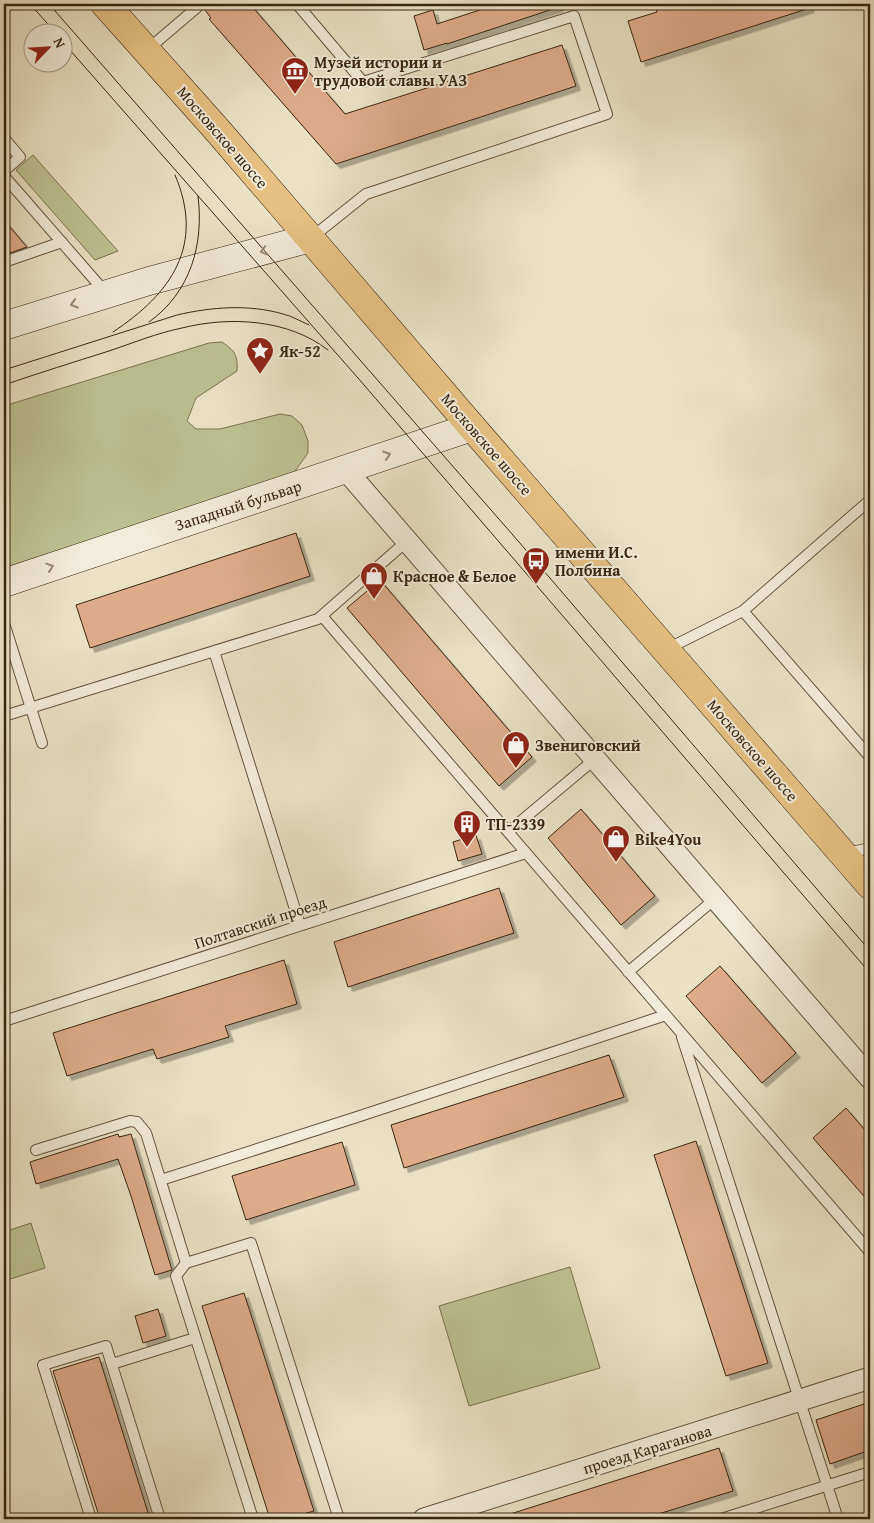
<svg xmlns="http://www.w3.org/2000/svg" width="874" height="1523" viewBox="0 0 874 1523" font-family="'Gentium Book Plus',serif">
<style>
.green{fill:#bcc292;stroke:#7a7452}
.building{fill:#deac8b;stroke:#392512;filter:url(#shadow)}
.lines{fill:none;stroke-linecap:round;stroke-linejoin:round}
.lane-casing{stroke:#66543f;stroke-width:12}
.street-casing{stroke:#66543f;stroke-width:23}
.secondary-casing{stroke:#392512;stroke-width:29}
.primary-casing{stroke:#392512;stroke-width:29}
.lane{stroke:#f2ecda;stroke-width:10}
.street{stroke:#f2ecda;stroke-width:21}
.secondary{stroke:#f2ecda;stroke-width:28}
.primary{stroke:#e6c183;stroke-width:28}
.tram{stroke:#392512;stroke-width:1}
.oneway{stroke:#968876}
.labels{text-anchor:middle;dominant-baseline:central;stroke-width:4;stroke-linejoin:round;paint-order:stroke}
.poi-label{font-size:16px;font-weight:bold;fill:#392512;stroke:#f2ecda;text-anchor:start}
.street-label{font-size:16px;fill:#392512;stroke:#f2ecda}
</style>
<defs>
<filter id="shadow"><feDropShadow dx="4.5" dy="4.5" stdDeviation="0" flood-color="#0004"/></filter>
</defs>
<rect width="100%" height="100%" fill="#ebe2c6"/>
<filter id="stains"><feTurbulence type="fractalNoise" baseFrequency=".004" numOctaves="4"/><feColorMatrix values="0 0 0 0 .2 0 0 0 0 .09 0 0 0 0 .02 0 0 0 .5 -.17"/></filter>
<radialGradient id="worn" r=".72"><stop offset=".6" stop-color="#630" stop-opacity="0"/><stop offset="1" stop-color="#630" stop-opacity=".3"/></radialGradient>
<path class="green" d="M33 155 118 251 95 260 16 170Z
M222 342C235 351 238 355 237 371L196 398 187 421 196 429H220L280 414 292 416 302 425 308 441V453L293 474 4 568V406L209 343Z
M31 1223 45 1268 4 1281V1232Z
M570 1267 600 1368 469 1406 439 1306Z"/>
<path class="building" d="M208 4H250L345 114 562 45 576 86 336 164 209 19 211 18 205 10Z
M498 4H559V7L447 44V43L424 50 414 16 433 10 437 24Z
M655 4H809L810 8 641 62 628 21 657 12Z
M4 220 27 247 4 255Z
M296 533 310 576 90 648 76 605Z
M380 580 532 757 499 786 347 608Z
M581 809 655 896 621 925 548 838Z
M476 835 482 854 458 861 453 842Z
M499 888 514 933 348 987 334 942Z
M284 960 297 1004 225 1026 229 1037 157 1059 153 1049 67 1076 53 1033Z
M720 966 796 1053 762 1083 686 996Z
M609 1055 624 1097 404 1168 391 1125Z
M846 1108 870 1136V1203L813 1138Z
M118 1134 119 1137 131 1134 172 1270 155 1275 131 1196 118 1159 36 1184 30 1162Z
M696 1141 768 1363 726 1376 654 1155Z
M342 1142 355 1185 246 1220 232 1176Z
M244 1293 314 1511 286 1519H270L202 1306Z
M158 1309 166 1336 143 1343 135 1316Z
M99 1357 150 1519H100L53 1371Z
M870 1402V1450L830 1464 816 1420Z
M719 1448 733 1491 642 1519H507V1515Z"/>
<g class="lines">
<defs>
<path id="lane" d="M297 4 363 82 574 16 607 114 366 194 311 238
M147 50 201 4
M4 138 20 157 4 171
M4 176 106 293
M4 262 62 242
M743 611 870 757
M322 616 870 1252
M4 623 42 743
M667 649 743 611 870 500
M214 651 300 925
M4 716 318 619 407 541
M508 832 595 759
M847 853 870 848
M628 972 715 899
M4 1021 526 853
M682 1037 838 1519
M36 1150 130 1121 137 1122 146 1133 186 1263 251 1243 339 1519
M161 1180 360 1116 666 1015
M186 1263 176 1276 253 1519
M112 1364 195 1338
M91 1519 43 1365 106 1346 160 1519
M721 1519 870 1472"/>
<path id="street" d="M345 469 870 1078
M424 1519 870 1378"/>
<path id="secondary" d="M4 326 149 281 311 238
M4 583 472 427"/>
<path id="primary" d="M105 4 219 132 472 427 870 885"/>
</defs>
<use href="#lane" class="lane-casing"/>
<use href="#street" class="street-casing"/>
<use href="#secondary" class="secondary-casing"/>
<use href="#primary" class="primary-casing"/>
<use href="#lane" class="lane"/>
<use href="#street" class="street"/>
<use href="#secondary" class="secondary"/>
<use href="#primary" class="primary"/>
<path class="tram" d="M30 4 55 32
M49 4 519 542 870 951
M62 41 358 378 870 973
M149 322C191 292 204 244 198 196
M113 332C172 293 205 245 175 175
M4 370 177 315C211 307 249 304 283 314 292 316 300 321 309 325
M4 385C39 373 74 362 109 351 133 343 157 333 182 328 230 316 288 319 328 350"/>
</g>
<defs><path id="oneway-chevron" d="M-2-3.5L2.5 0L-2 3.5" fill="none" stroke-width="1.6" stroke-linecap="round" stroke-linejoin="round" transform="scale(1.25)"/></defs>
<g class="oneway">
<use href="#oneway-chevron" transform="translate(264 251) rotate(165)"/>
<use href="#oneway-chevron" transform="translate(74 304) rotate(163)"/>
<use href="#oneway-chevron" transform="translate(387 455) rotate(-18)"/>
<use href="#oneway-chevron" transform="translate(50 567) rotate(-18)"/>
</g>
<defs>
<symbol id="museum-pin" viewBox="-11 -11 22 30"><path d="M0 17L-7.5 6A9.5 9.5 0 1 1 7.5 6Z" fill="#8f2418" stroke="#f2ecda"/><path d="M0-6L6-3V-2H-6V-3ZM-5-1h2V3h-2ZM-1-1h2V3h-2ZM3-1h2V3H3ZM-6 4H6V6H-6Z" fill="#fff"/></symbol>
<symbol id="sight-pin" viewBox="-11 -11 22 30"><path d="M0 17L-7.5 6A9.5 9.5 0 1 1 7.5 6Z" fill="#8f2418" stroke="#f2ecda"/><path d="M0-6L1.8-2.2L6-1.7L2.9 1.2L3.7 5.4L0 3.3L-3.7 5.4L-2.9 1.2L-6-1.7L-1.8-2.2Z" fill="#fff"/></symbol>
<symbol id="bus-pin" viewBox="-11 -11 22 30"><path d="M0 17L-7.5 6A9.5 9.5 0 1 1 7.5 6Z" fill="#8f2418" stroke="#f2ecda"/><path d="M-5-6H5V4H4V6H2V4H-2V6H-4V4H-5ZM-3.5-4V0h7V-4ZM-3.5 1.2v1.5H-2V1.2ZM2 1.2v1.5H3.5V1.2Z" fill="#fff"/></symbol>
<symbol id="shop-pin" viewBox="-11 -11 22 30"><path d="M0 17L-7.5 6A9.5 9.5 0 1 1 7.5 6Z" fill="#8f2418" stroke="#f2ecda"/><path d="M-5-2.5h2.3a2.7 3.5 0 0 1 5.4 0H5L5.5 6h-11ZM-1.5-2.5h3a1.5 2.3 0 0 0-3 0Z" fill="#fff"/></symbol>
<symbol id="building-pin" viewBox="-11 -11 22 30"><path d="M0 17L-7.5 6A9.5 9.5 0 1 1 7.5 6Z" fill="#8f2418" stroke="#f2ecda"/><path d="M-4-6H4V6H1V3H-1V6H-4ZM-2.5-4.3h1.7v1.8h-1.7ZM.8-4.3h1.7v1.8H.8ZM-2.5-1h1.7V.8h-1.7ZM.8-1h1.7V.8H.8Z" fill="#fff"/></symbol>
</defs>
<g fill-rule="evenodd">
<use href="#museum-pin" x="279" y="55" width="32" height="43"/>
<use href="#sight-pin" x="244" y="335" width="32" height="43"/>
<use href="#bus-pin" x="520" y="545" width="32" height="43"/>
<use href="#shop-pin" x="358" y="560" width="32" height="43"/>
<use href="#shop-pin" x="500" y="729" width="32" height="43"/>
<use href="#building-pin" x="451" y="808" width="32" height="43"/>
<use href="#shop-pin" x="600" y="823" width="32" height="43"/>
</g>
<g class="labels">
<g class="poi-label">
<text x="314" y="62">Музей истории и<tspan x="314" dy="18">трудовой славы УАЗ</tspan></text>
<text x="279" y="351">Як-52</text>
<text x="555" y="552">имени И.С.<tspan x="555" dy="18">Полбина</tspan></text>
<text x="393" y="576">Красное &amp; Белое</text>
<text x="535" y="745">Звениговский</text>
<text x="486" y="824">ТП-2339</text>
<text x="635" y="839">Bike4You</text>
</g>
<g class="street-label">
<text transform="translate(223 137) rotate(49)">Московское шоссе</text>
<text transform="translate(487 444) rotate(49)">Московское шоссе</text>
<text transform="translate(238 505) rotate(-18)">Западный бульвар</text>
<text transform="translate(753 750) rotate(49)">Московское шоссе</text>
<text transform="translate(260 922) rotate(-18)">Полтавский проезд</text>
<text transform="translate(647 1449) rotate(-17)">проезд Караганова</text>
</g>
</g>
<rect width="874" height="1523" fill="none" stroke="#ebe2c6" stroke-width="20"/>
<rect x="5" y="5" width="864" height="1513" fill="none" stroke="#392512" stroke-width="2.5"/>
<rect x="10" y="10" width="854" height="1503" fill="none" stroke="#392512"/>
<g transform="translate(48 48) rotate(65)"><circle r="24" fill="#f2ecda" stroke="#a89c8a"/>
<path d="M0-4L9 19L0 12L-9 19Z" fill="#8f2418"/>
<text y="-8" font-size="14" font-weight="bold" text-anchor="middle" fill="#392512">N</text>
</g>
<rect width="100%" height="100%" filter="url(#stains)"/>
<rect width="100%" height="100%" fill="url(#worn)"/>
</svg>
